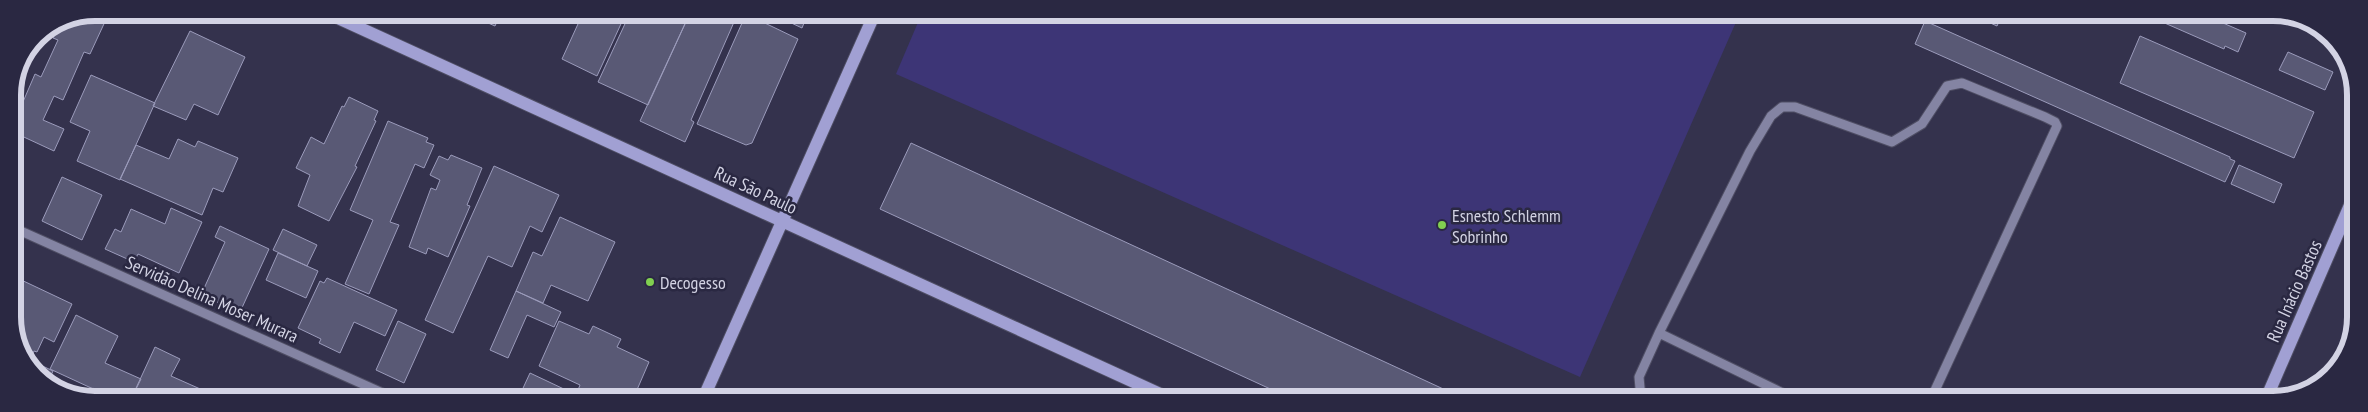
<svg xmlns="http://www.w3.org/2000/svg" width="2368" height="412" viewBox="0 0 2368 412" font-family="'PT Sans Narrow',sans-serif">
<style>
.green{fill:#3d3576}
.building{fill:#595975;stroke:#9b9bbb}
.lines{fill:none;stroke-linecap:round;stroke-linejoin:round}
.minor-casing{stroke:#4f4e64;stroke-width:11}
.major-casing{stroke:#4f4e64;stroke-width:14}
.minor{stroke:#8484a3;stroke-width:9}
.major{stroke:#a1a0d3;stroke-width:12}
.poi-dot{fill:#81d050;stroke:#2a2842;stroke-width:2}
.labels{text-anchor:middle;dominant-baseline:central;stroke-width:5;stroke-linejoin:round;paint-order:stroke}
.street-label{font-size:18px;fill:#d3d3e4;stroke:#2a2842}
.poi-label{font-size:18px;fill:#d3d3e4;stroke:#2a2842;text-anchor:start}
.rim{fill:none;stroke:#d3d3e4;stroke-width:6}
</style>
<rect width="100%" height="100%" fill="#34324d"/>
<path class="green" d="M922 13H1740L1580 377 896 74Z"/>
<path class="building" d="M95 12 109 13 90 54 84 52 63 100 54 96 43 120 64 129 54 151 13 132V125L35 74 41 77 58 40 53 38 58 28Z
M465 13H501L495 26Z
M583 13H626L597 76 562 59Z
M630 13H690L648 105 598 82Z
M690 13H738L691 120 694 122 685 142 640 121Z
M770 13H814L810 20 806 18 802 28Z
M1968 13H2003L1997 26Z
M2163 13H2200L2246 33 2238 52 2225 46 2224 49 2160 21Z
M746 14 798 39 752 143 746 145 697 124Z
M1925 21 2230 157V159L2235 161 2225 182 1915 44Z
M190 31 245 57 218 115 194 104 186 120 153 106Z
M39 36 27 61 22 59 37 37Z
M2140 36 2314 112 2294 158 2120 83Z
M2288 52 2333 72 2325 90 2279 70Z
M91 75 155 103 120 180 77 161 90 131 70 122Z
M13 93 24 98 13 125Z
M349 97 378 111 374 120 376 121 355 166 357 167 329 221 298 206 310 175 296 168 311 137 324 144 342 106 344 107Z
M388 121 428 138 426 142 434 145 424 168 415 164 390 222 399 225 369 294 345 284 373 220 350 210Z
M178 139 195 147 198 141 238 158 223 192 213 188 202 215 120 179 136 145 169 159Z
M911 143 1465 399H1292L880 209Z
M451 155 482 168 467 205 470 206 448 257 428 248 426 254 409 247 431 188 436 190 440 180 430 175 439 156 448 160Z
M2239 165 2282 184 2274 203 2231 184Z
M494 166 559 195 542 232 530 226 512 267 488 256 453 333 425 320Z
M62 177 102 195 82 240 42 221Z
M171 208 202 222 179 273 138 254 134 262 105 249 115 229 121 232 131 209 165 224Z
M560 217 615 242 588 301 551 285 543 303 516 291 533 252 542 256Z
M220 226 269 249 240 312 201 295 225 242 215 237Z
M283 229 317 245 307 266 273 250Z
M278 253 318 271 306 298 266 280Z
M15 277 72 304 54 342 44 337 37 352 34 351 31 358 26 355 15 338Z
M327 278 397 310 385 336 354 322 340 353 319 343 321 339 298 328 320 281 324 283Z
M516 291 561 312 554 327 527 315 508 358 490 350Z
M76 315 118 336 105 363 141 379 131 399H115L50 369Z
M398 321 426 334 404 383 376 370Z
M559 321 589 334 593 326 621 339 617 347 649 362 633 399H597L578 390 580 385 539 366Z
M155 347 180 359 171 376 207 392 204 399H131Z
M28 359 53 371 48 382 40 379Z
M530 373 585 399H518Z"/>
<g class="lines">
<defs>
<path id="minor" d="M14 228 396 399
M1659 333 1795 399
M1641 399 1639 377 1659 333 1750 151 1771 116 1782 107H1795L1892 142 1922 124 1947 86 1962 83 2045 117 2055 122 2057 126 1931 399"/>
<path id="major" d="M327 13 1171 399
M703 399 875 13
M2266 399 2354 196"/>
</defs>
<use href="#minor" class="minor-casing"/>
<use href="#major" class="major-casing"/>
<use href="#minor" class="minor"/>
<use href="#major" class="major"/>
</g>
<g class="poi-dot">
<circle cx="1442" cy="225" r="5"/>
<circle cx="650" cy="282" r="5"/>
</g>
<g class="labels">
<g class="street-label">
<text transform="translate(756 190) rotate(25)">Rua São Paulo</text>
<text transform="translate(2294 291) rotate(-66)">Rua Inácio Bastos</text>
<text transform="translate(212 299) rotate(24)">Servidão Delina Moser Murara</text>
</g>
<g class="poi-label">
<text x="1452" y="215">Esnesto Schlemm<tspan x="1452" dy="21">Sobrinho</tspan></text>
<text x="660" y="282">Decogesso</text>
</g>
</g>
<path d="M0 0H2368V412H0ZM95 21H2273A74 74 0 0 1 2347 95V317A74 74 0 0 1 2273 391H95A74 74 0 0 1 21 317V95A74 74 0 0 1 95 21Z" fill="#2a2842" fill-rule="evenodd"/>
<path class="rim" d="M95 21H2273A74 74 0 0 1 2347 95V317A74 74 0 0 1 2273 391H95A74 74 0 0 1 21 317V95A74 74 0 0 1 95 21Z"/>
</svg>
